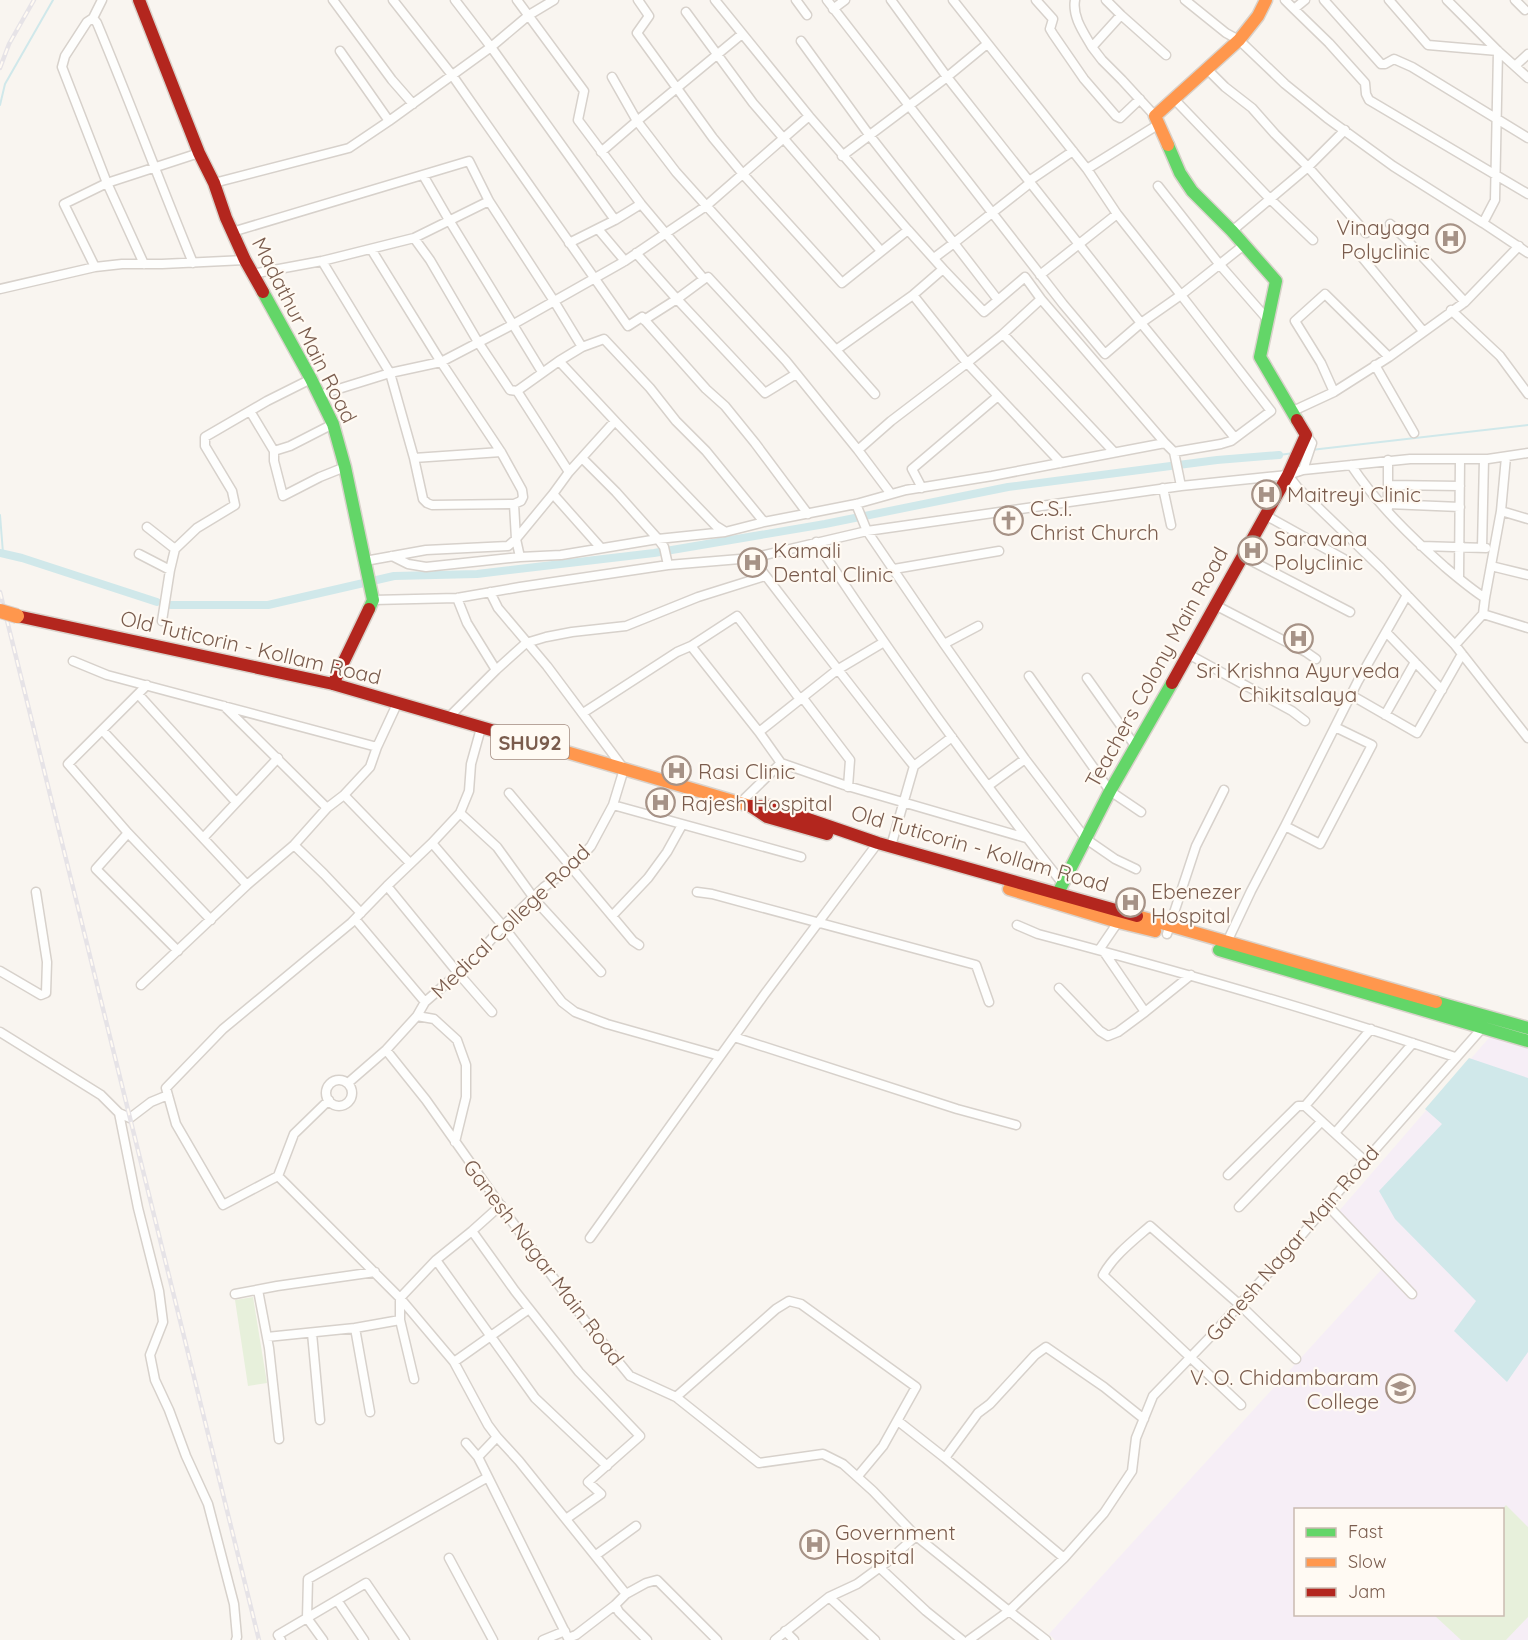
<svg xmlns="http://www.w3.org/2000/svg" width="1528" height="1640" viewBox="0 0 1528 1640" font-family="Quicksand,sans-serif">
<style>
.education{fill:#f6eef6;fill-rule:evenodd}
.green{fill:#e7f0db}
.water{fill:#d0e8ea}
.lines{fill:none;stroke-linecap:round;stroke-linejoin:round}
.stream{stroke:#d0e8ea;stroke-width:2}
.canal{stroke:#d0e8ea;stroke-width:8}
.street-casing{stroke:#d7d1cb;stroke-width:11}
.fast-casing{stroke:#d9d2cb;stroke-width:15}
.slow-casing{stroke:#d9d2cb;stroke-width:15}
.jam-casing{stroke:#d9d2cb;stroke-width:15}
.street{stroke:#fefefd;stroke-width:8}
.fast{stroke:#63d668;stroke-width:12}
.slow{stroke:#ff974d;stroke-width:12}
.jam{stroke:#b3261e;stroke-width:12}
.rail-casing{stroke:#e6e3e7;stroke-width:4.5}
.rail{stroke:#fffaf3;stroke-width:2;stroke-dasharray:7;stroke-linecap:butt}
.slow-bridge-casing{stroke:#dad1cc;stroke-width:16;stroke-linecap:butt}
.slow-bridge{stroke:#ff974d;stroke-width:14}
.labels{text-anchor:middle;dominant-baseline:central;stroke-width:4.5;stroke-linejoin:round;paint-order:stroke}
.shield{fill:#fffaf3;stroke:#a28b7f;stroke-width:1.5}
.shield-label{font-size:20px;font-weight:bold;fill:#7a5c4d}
.poi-label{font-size:21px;fill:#7a5c4d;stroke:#fffaf3;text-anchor:start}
.street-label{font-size:21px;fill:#7a5c4d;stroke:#fffaf3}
</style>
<rect width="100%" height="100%" fill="#f9f5f0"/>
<path class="education" d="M1494 1032 1528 1043V1640H1055L1049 1634 1382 1269 1332 1219ZM1296 1510H1502V1614H1296Z"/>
<path class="green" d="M253 1297 267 1383 248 1386 235 1300Z
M1506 1505 1528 1527V1617L1506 1640H1461L1434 1615 1502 1614V1509Z"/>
<path class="water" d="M1469 1058 1528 1078V1352L1507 1382 1454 1331 1476 1301 1395 1219 1379 1191 1442 1124 1425 1109Z"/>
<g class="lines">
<path class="stream" d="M0 105 5 84 53 0
M1311 450 1528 425
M1279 455 1294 453
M0 515 3 553"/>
<path class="canal" d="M0 553 22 558 157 602
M171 605H268L394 576 477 574 654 553 825 524 1008 487 1217 460 1279 455"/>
<defs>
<path id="street" d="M102 0 93 18 87 22 65 56 62 67 107 183 144 264
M333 0 392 80 413 104
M393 0 452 75 628 326 642 317 706 389 725 406 755 443 808 514
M455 0 491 47 615 220
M517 0 584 91 578 120 641 204 704 279 708 277 786 361 858 450 891 421 967 363 1061 463
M638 0 649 16 637 33 713 138 742 173 842 283 908 230 809 116 715 0
M796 0 807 15
M827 0 1063 304 1105 354 1141 323 947 77 891 0
M953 0 1087 169 1117 214
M1036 0 1053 19 1050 29 1053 34 1084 79 1116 116 1120 118 1140 99
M1075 0C1072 17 1084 33 1092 47
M1106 0 1121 15 1092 47 1102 60 1122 80 1155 116
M1185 0 1226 33 1239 40 1285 84 1327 118 1393 166 1483 223
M1285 0 1294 9 1305 0
M1324 0 1381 64H1385L1394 59 1412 67 1528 138
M1389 0 1428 45 1498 51
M1447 0 1498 51 1528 78
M1515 0 1525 10
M833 9 845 0
M1294 9 1329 43 1365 83 1366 94 1369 100 1528 194
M686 12 753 103 881 251
M1121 15 1166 55
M93 18 97 23C130 102 160 183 193 263
M742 34 637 121 676 172 836 350 913 295 943 269 908 230
M801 41 870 136 954 243 1030 183
M340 51 389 121
M1498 51 1495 200 1483 223 1528 253
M1515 66 1528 54
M1207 69 1225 87 1252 108 1275 134 1308 167 1366 233
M1175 100 1270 199 1313 240
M601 152 637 121 612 77
M842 156 947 77 987 44
M1087 169 1159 124
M423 175 449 220 542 372
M1029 181 1073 151
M214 183 349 148 389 121 491 47 529 15 554 0
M1158 186 1220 265 1268 320
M1390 224 1404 237 1465 302
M598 229 625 261
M1232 231 1308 167 1345 130
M232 232 469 161 489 201 554 301 582 347 559 361
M414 238 430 260 478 342 510 390 517 391 559 361 615 421 569 472 553 494 601 548
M569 243 615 220 641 204
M636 253 675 297 765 393 796 374
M1361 256 1423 331
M934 258 954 243 998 300
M322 261 390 373 414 458 423 499 427 503 432 505 514 504 521 501 523 497 522 490 501 452 441 362 371 249
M95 267 64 204 107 183 199 153
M943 269 984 312 1025 277 1041 299 1165 443
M252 274 322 261 414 238 489 201
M1040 275 1117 214 1181 295 1141 323 1235 438
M0 289 95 267 122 264H162L245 260
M913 295 967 363 1003 334 1041 299
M1451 310 1500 356 1528 394
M644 320 677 299 704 279
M1003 334 1114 452
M582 347 604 339 650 388 676 421 706 451 764 522
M836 350 875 394
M1375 365 1414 433
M517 391 569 472
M1334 392 1321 363 1295 321 1325 294 1389 357
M319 395 390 373 441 362 512 325 625 261 706 206 809 116
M250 411 274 451 290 446 333 424
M1293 411 1334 392 1389 357 1465 302 1519 246
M615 421 716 526 724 531
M858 450 891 494
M274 451V461L283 496 320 477 345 467
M414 458 501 452
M582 458 616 492 658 539 664 547 668 565
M1351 465C1377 504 1410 536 1445 567 1458 578 1471 589 1485 598L1483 614
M1303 470 1312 443 1306 435
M1288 475 1298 488 1381 568 1455 645 1528 738
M1388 485 1460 486
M1181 486 1174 452 1221 444 1231 441 1271 411 1181 295 1244 245
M922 488 912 469 998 396
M1163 488 1171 525
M514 504 516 539 520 557
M856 504 867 531 944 644 1025 759 1086 839 1115 859 1136 869
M1388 504 1460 507
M1388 508V460
M1501 511 1528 519
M1265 515 1344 559
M147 527 175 549
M816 542C894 659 976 774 1063 884
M1421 546 1486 548
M1482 548 1484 459
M139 554 170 570
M392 556 408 564 426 567 520 557 561 555 658 539 725 532 764 522 856 504 906 490 992 476 1165 443 1174 452
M1242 556 1350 612
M752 558C806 628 859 698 914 766
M365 561 426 550 508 546 516 539 553 494
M1491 566 1528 575
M894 569 999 551
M1459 578 1460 459
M457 598 467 623 496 670
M1485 598 1501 511 1506 457
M373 600 457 598 520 587 668 565 752 558 867 531 1181 486 1288 475 1303 470 1410 459H1488L1528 453
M1215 605 1306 652 1316 659
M162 621 170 570 175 549 197 528 235 505 232 491 205 446V437L267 401 311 379
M1386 632 1442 690
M944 644 978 626
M1455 645 1483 614 1528 628
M691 646 759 732 781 763 844 785 1026 838
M1188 654 1292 711 1305 721
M73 661 107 675 377 747 397 704
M1029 676 1110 791 1141 812
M1087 678 1136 747
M147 685 68 764 128 833 211 920
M138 694 236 802
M1351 695 1417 733 1462 654
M802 697 850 760 848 787
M224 706 327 808
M583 713 677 652 691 646 737 616 799 698
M1385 715 1415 662
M448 718 496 670 526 643 546 637 572 632 626 626 698 597 765 576
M481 728 471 764 469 791 460 813 432 843 387 886 351 923 223 1029 166 1088 176 1124 223 1205 278 1176 400 1298 454 1362 488 1425 497 1437 478 1457 569 1640
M102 730 247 885
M759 732 837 670 884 642
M988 786 1025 759
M509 793 633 941 639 945
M344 795 410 863
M740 803 781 763
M613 805 801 857
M460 813 497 847 536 901 601 972
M1285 826 1320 844 1372 745 1335 727
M128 833 96 869 178 951
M204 837 278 758
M432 843 503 926 562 1002 575 1012 607 1024 720 1056
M294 845 324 874 361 913
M891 846 914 766 952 737
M387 886 458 973 492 1012
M697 892 712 894 976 965 989 1002
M612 916 648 878 667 852 682 825
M355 919 425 1002
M1017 925 1038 934C1178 971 1318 1011 1455 1057
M1167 934 1196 846 1224 790
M1227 942 1251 891 1285 826 1358 681 1407 595
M1099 950 1118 922
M0 971 41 995 46 993 47 962 36 892
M141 985 247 885 294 845 327 808 344 795 370 767 377 747
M1059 988 1100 1031 1108 1036 1118 1032 1145 1012 1104 952
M1145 1012 1191 975
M417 1016 434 1019 457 1040 466 1065V1097L455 1142
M0 1032 101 1095 119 1113 130 1118 151 1102 168 1095
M734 1037 957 1109 1016 1125
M386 1050 426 1100 508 1216 586 1322 630 1376 676 1397 759 1463 823 1454 843 1464 873 1491 916 1536 1009 1611 1064 1558 1104 1513 1132 1471 1136 1438 1153 1396 1212 1335 1289 1250 1351 1177 1484 1026
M326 1093a13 13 0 1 1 26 0a13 13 0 1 1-26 0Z
M348 1083 386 1050 417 1016 425 1002 473 960 503 926 544 887 572 867 591 846 613 805 624 769 547 666 498 608 490 592
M1305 1106 1365 1161
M119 1113 138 1208 159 1291 163 1322 150 1355 155 1380 169 1410 186 1456 208 1504 234 1604 237 1637 236 1640
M1335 1133 1413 1043
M1228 1175 1298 1106H1305L1371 1029
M278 1176 294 1134 329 1100
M1327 1205 1412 1294
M1239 1207 1321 1122
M472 1231 515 1291 579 1372 640 1436 588 1482 601 1494 566 1519
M590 1238 764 995 874 848
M436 1260 535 1398 607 1466
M258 1290 269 1348 279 1439
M235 1294 277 1286 375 1272
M400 1320 414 1379
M355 1328 370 1412
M312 1333 320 1420
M267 1337 355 1328 400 1320V1298L436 1260 472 1231 501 1205
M454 1362 529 1309
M676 1397 776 1309 789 1301 801 1304 916 1387 883 1446 858 1476
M1241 1405 1103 1275C1113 1256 1134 1240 1150 1226L1240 1305 1296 1359
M898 1421 945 1458 1064 1558
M497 1437 519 1461 626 1594
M466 1443 478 1457
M945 1458 978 1413 990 1404 1035 1355 1046 1347 1104 1387 1144 1419
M596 1555 636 1526
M449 1558 493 1640
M879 1567 926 1611 962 1640
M829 1597 875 1640
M337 1600 364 1640
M615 1605 619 1612 647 1640
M785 1631 794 1640
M568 1638 576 1635 615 1605 626 1594 646 1583 657 1580 717 1640
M281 1640 278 1635 366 1583 405 1640
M323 1640 307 1618 308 1579 488 1477
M543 1640 565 1631
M775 1640 829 1597 857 1584 887 1562 916 1536
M969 1640 1009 1611 1046 1640"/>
<path id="fast" d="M1168 145 1180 173 1192 191 1232 231 1276 281 1260 357 1297 420
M263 292 311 379 333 424 345 467 373 600 369 609
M1058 893 1110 791 1172 683
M1219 950 1528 1041
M1436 1002 1528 1028"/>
<path id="slow" d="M1168 145 1155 116 1239 40 1258 16 1266 0
M515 737 750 806
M1009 889 1118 922 1155 931
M1137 916 1436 1002"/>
<path id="jam" d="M139 0 199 153 214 183 226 218 245 260 263 292
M17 616 333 684 515 737
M1172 683 1288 475 1306 435 1297 420
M333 684 369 609
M750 806H770L878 843 1137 916
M752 807 767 817 827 834"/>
</defs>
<use href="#street" class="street-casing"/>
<use href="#fast" class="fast-casing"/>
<use href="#slow" class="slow-casing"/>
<use href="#jam" class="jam-casing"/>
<use href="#street" class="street"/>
<use href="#fast" class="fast"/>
<use href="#slow" class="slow"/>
<use href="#jam" class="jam"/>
<defs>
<path id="rail" d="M0 68 9 44 34 0
M0 592 259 1640"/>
</defs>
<use href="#rail" class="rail-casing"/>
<use href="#rail" class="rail"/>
<defs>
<path id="slow-bridge" d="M0 611 17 616"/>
</defs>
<use href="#slow-bridge" class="slow-bridge-casing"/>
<use href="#slow-bridge" class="slow-bridge"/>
</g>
<defs>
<symbol id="hospital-ring" viewBox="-11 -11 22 22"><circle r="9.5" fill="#fffaf3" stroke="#a69286" stroke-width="1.5"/><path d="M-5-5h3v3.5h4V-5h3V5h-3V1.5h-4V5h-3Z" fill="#a69286"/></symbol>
<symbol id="church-ring" viewBox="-11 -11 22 22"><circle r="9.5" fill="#fffaf3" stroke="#a69286" stroke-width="1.5"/><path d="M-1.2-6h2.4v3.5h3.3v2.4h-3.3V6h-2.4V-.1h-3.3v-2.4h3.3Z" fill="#a69286"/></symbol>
<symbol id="university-ring" viewBox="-11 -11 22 22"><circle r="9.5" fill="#fffaf3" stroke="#a69286" stroke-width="1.5"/><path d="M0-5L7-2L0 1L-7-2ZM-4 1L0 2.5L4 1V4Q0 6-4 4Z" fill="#a69286"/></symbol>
</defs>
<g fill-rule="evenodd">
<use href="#hospital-ring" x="1434" y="222" width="33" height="33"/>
<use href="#hospital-ring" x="1250" y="478" width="33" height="33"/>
<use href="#church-ring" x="992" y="504" width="33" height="33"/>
<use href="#hospital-ring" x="1236" y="534" width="33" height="33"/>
<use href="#hospital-ring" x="736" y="546" width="33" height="33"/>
<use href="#hospital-ring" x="1282" y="622" width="33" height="33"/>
<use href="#hospital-ring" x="660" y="754" width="33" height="33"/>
<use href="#hospital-ring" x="644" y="786" width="33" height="33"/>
<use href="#hospital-ring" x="1114" y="886" width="33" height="33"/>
<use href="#university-ring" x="1384" y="1372" width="33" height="33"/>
<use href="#hospital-ring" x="798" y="1528" width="33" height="33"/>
</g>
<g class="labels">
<rect class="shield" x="491" y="725" width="78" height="34" rx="4.5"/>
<g class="shield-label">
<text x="530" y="742">SHU92</text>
</g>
<g class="poi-label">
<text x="1430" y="227" text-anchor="end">Vinayaga<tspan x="1430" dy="24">Polyclinic</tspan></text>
<text x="1287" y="494">Maitreyi Clinic</text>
<text x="1030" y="508">C.S.I.<tspan x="1030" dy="24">Christ Church</tspan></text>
<text x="1274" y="538">Saravana<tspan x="1274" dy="24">Polyclinic</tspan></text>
<text x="773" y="550">Kamali<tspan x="773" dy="24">Dental Clinic</tspan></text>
<text x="1298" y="670" text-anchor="middle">Sri Krishna Ayurveda<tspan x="1298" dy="24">Chikitsalaya</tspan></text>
<text x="698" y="771">Rasi Clinic</text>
<text x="681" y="803">Rajesh Hospital</text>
<text x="1151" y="891">Ebenezer<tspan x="1151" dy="24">Hospital</tspan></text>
<text x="1379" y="1377" text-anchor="end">V. O. Chidambaram<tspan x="1379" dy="24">College</tspan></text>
<text x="835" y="1532">Government<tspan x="835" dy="24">Hospital</tspan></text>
</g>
<g class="street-label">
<text transform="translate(305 330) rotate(63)">Madathur Main Road</text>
<text transform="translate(251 647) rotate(13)">Old Tuticorin - Kollam Road</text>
<text transform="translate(1156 667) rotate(-61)">Teachers Colony Main Road</text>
<text transform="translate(980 848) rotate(16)">Old Tuticorin - Kollam Road</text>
<text transform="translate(510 921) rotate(-44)">Medical College Road</text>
<text transform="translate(1292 1243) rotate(-49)">Ganesh Nagar Main Road</text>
<text transform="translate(544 1262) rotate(53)">Ganesh Nagar Main Road</text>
</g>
</g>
<rect x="1294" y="1508" width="210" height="108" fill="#fffaf3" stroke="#cabbb1" stroke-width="1.5"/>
<rect x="1306" y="1528" width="30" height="9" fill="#63d668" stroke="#cabbb1" stroke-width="1.5"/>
<text x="1348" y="1538" font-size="18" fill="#7a5c4d">Fast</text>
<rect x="1306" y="1558" width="30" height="9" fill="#ff974d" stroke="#cabbb1" stroke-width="1.5"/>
<text x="1348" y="1568" font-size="18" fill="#7a5c4d">Slow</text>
<rect x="1306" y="1588" width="30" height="9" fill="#b3261e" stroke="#cabbb1" stroke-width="1.5"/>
<text x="1348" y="1598" font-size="18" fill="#7a5c4d">Jam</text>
</svg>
